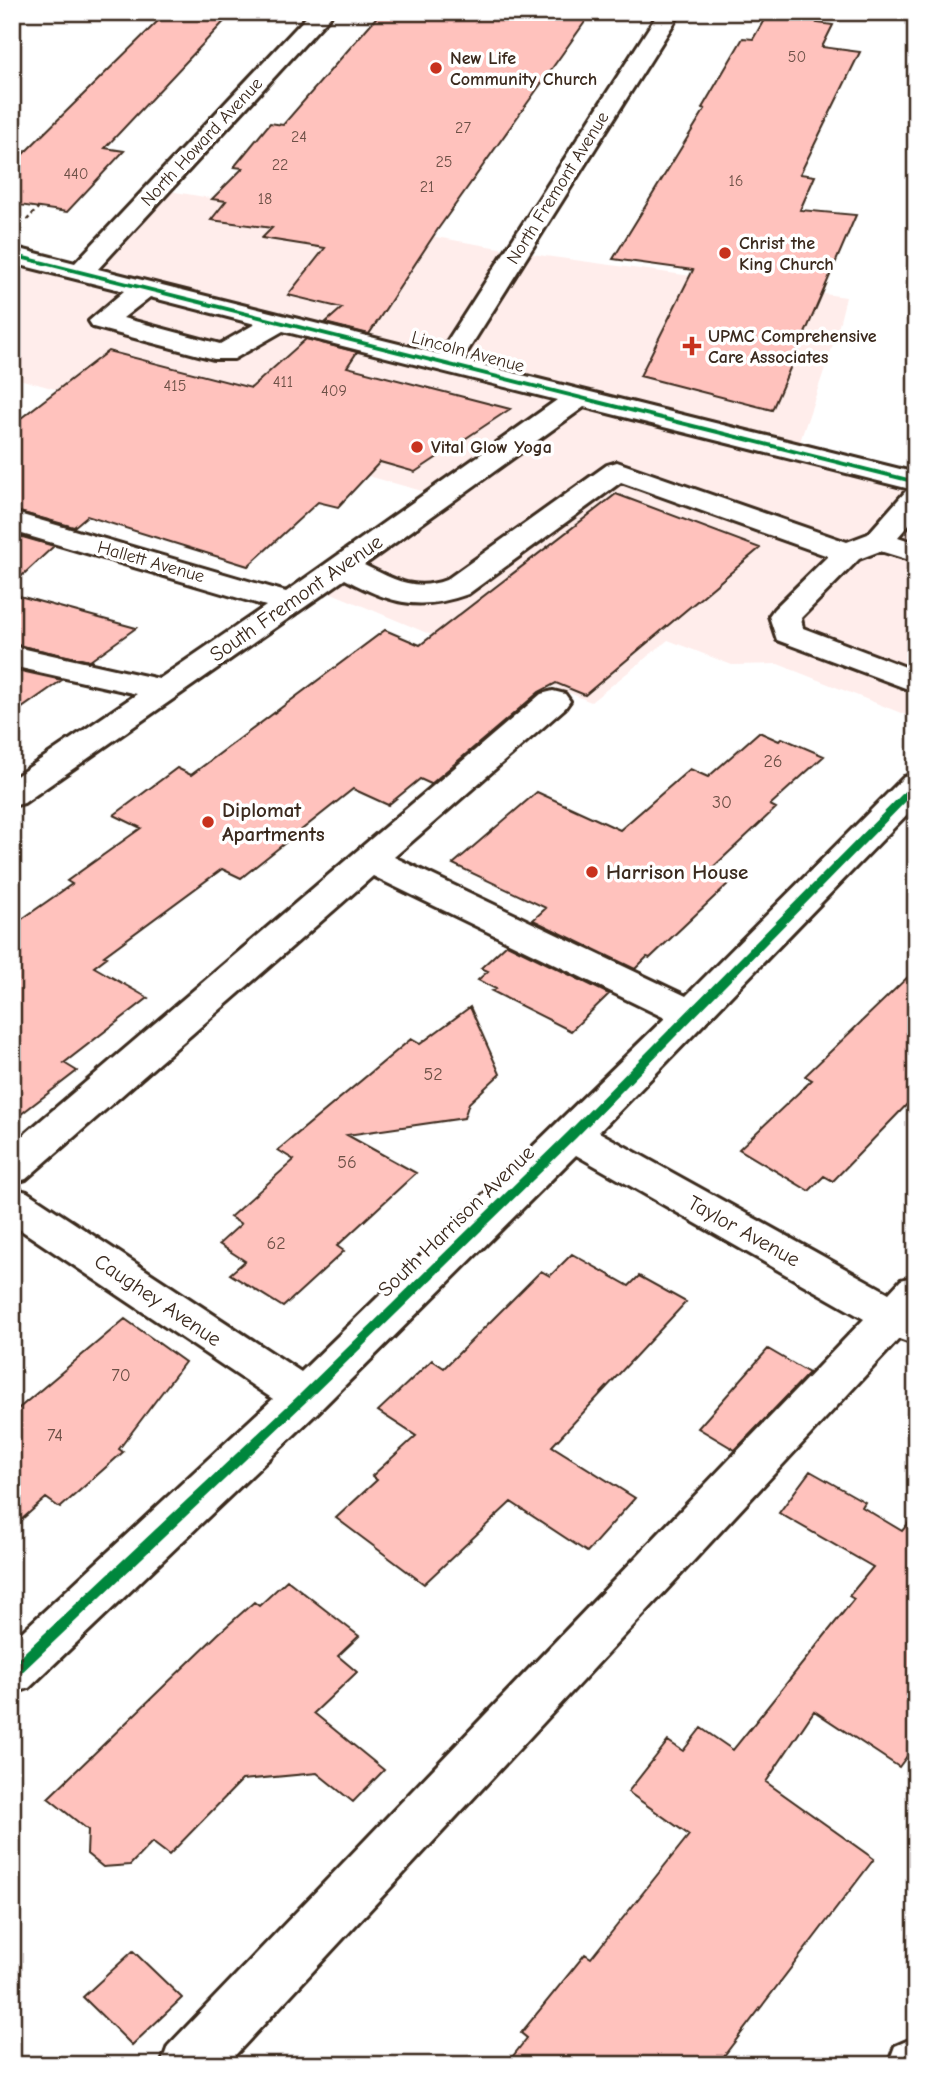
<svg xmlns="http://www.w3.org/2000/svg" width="928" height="2077" viewBox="0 0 928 2077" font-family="'Comic Neue',sans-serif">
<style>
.built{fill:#ffedeb}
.building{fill:#ffc2bd;stroke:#3b2a1e;stroke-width:2}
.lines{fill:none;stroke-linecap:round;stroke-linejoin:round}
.minor-casing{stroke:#3b2a1e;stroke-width:6}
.path{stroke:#3b2a1e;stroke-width:2.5;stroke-dasharray:3.5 3.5;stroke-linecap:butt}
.minor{fill:#fff;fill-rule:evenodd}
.cycleway-casing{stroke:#fff;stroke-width:5}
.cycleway{fill:#00873e;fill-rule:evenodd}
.poi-dot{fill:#c8321e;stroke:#fff;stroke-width:2.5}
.labels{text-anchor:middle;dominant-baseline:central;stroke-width:7;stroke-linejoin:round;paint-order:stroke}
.far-number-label{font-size:16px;fill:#6c5046}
.far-poi-label{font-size:18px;font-weight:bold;fill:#3b2a1e;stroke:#fff;text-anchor:start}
.far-street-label{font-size:18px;fill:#3b2a1e;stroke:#fff}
.number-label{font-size:18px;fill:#6c5046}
.street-label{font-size:21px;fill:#3b2a1e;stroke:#fff}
.poi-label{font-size:21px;font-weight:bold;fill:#3b2a1e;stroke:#fff;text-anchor:start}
</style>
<rect width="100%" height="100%" fill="#fff"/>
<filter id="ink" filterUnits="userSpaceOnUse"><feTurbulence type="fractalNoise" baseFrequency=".0143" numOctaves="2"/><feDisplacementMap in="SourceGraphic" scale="14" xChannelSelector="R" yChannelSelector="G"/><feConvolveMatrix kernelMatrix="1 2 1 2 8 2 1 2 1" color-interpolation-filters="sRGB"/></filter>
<g filter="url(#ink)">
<path class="built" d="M158 189 545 256 846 297 837 333 796 453 916 482V719L778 664 732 665 668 640 591 702 315 586 440 496 12 377V255L80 273Z"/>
<path class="building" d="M167 12H233L105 148 124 151 67 212 12 204V165Z
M381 12H592L438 229 369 334 325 323 342 308 288 295 325 248 262 238 272 228 211 220 226 201 212 199 243 168 234 167 270 123 283 125Z
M768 13 819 19 817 23 833 25 822 47 860 52 800 174 815 176 800 210 856 215 772 410 640 376 693 270 613 259 705 109 702 108 743 38 753 39Z
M306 339 357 352 347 367 510 409 415 472 380 462 338 507 318 502 248 566 87 516 74 527 12 510V425L108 351 251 388Z
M616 494 760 548 585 695 556 683 539 692 431 784 420 779 388 805 353 789 241 878 222 869 104 956 107 957 94 967 148 998 64 1063 77 1071 12 1121V926L72 884 67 881 141 828 114 815 177 768 191 775 385 630 420 645Z
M12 534 54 546 12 585Z
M12 594 136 628 90 661 12 644Z
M12 669 62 680 12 715Z
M759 732 779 741 782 738 824 756 770 805 776 808 709 871 731 881 650 958 647 957 635 969 533 920 546 908 453 864 537 792 620 830 690 769 708 777Z
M507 944 609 994 571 1031 492 991 496 989 478 980 488 971 481 968Z
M916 969V1095L833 1181 824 1176 809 1191 739 1149 812 1080 805 1076Z
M470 1007 500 1074 469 1103 464 1118 347 1135 416 1173 337 1246 344 1251 283 1307 230 1274 245 1261 219 1244 241 1224 230 1217 294 1160 278 1150 411 1039 420 1044Z
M572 1254 629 1286 639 1276 686 1302 552 1446 635 1498 587 1552 511 1502 424 1584 336 1518 377 1480 372 1476 416 1436 378 1411 432 1360 444 1368 541 1271 550 1276Z
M125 1319 185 1362 119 1449 123 1452 60 1508 46 1498 12 1528V1414Z
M768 1349 809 1373 735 1450 698 1428Z
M810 1471 865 1502 862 1507 902 1531 916 1514V1744L899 1767 814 1711 766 1782 874 1859 717 2065H506L527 2038 521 2033 585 1954 591 1958 689 1835 628 1792 668 1741 683 1751 701 1728 733 1750 854 1599 849 1596 873 1567 779 1513Z
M287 1580 359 1636 338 1656 357 1672 314 1713 384 1770 353 1802 317 1773 242 1780 169 1855 152 1842 130 1865 103 1867 87 1854 88 1830 48 1798 218 1634 254 1602 259 1606Z
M133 1951 182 1998 132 2045 83 1997Z"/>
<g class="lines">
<defs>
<path id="minor" d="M311 12H334L98 269 439 354 659 12H681L462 360 916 473V516L898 537 916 543V562L880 551 859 559 801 618 803 628 916 671V692L777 640 769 616 774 609 828 556 621 482 468 594C418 612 390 603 345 579L24 803 12 806V779L137 694 12 666V646L159 679 266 606 12 531V512L286 592 557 400 283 331 234 359H214L93 327 89 321 124 291 12 263V247L75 263ZM150 297 255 324 220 344 123 318ZM584 407 906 488 910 489 906 491 868 534 847 542 617 462 607 465 446 580C414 592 393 579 364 565Z
M553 691 565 694 570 701 565 708 394 857 686 996 904 777 916 774V805L599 1132 889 1293 901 1280 916 1276V1345L899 1339 226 2065H161L168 2046 864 1319 576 1155 320 1410 29 1688 12 1694V1641L273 1399 12 1224V1188L27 1192 301 1372 665 1018 373 876 26 1179 12 1183V1145L541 694Z
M916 2037V2065H888L895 2046Z"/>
</defs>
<use href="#minor" class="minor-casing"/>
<path class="path" d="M12 160 23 162 12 173
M27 220 38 208"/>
<use href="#minor" class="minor"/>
<defs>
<path id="cycleway" d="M12 253 916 480V484L12 257Z
M916 782V791L576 1138 308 1400 17 1677 12 1679V1664L300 1394 568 1132 913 783Z"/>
</defs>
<use href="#cycleway" class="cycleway-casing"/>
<use href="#cycleway" class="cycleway"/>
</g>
</g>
<g class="poi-dot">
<circle cx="436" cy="68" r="7"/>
<circle cx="725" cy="253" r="7"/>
<path d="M688.5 335.5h7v7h7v7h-7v7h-7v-7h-7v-7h7z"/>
<circle cx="417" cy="447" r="7"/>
<circle cx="208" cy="822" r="7"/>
<circle cx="592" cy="872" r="7"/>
</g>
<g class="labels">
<g class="far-number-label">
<text x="797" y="57">50</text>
<text x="463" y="128">27</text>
<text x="299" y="137">24</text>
<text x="444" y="162">25</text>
<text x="280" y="165">22</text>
<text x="76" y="174">440</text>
<text x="736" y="181">16</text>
<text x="427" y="187">21</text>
<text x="265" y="199">18</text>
<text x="283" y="382">411</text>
<text x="175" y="386">415</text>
<text x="334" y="391">409</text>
</g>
<g class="far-poi-label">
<text x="450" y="58">New Life<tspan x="450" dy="21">Community Church</tspan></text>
<text x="739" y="243">Christ the<tspan x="739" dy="21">King Church</tspan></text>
<text x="708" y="336">UPMC Comprehensive<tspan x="708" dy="21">Care Associates</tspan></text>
<text x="431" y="447">Vital Glow Yoga</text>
</g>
<g class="far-street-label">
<text transform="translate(202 142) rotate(-47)">North Howard Avenue</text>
<text transform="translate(558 188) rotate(-58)">North Fremont Avenue</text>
<text transform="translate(468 352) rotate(15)">Lincoln Avenue</text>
<text transform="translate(151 562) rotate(16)">Hallett Avenue</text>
</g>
<g class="number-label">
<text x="773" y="761">26</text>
<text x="722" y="802">30</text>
<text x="433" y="1074">52</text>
<text x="347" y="1162">56</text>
<text x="276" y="1243">62</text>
<text x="121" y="1375">70</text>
<text x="55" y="1435">74</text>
</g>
<g class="street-label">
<text transform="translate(296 598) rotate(-35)">South Fremont Avenue</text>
<text transform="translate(456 1221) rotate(-44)">South Harrison Avenue</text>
<text transform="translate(744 1231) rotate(29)">Taylor Avenue</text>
<text transform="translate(158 1300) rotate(34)">Caughey Avenue</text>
</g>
<g class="poi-label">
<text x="222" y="810">Diplomat<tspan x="222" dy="24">Apartments</tspan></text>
<text x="606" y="872">Harrison House</text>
</g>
</g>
<rect width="928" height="2077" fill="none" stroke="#fff" stroke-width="42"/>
<rect x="21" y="21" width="886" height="2035" fill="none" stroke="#3b2a1e" stroke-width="2.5" filter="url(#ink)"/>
</svg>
